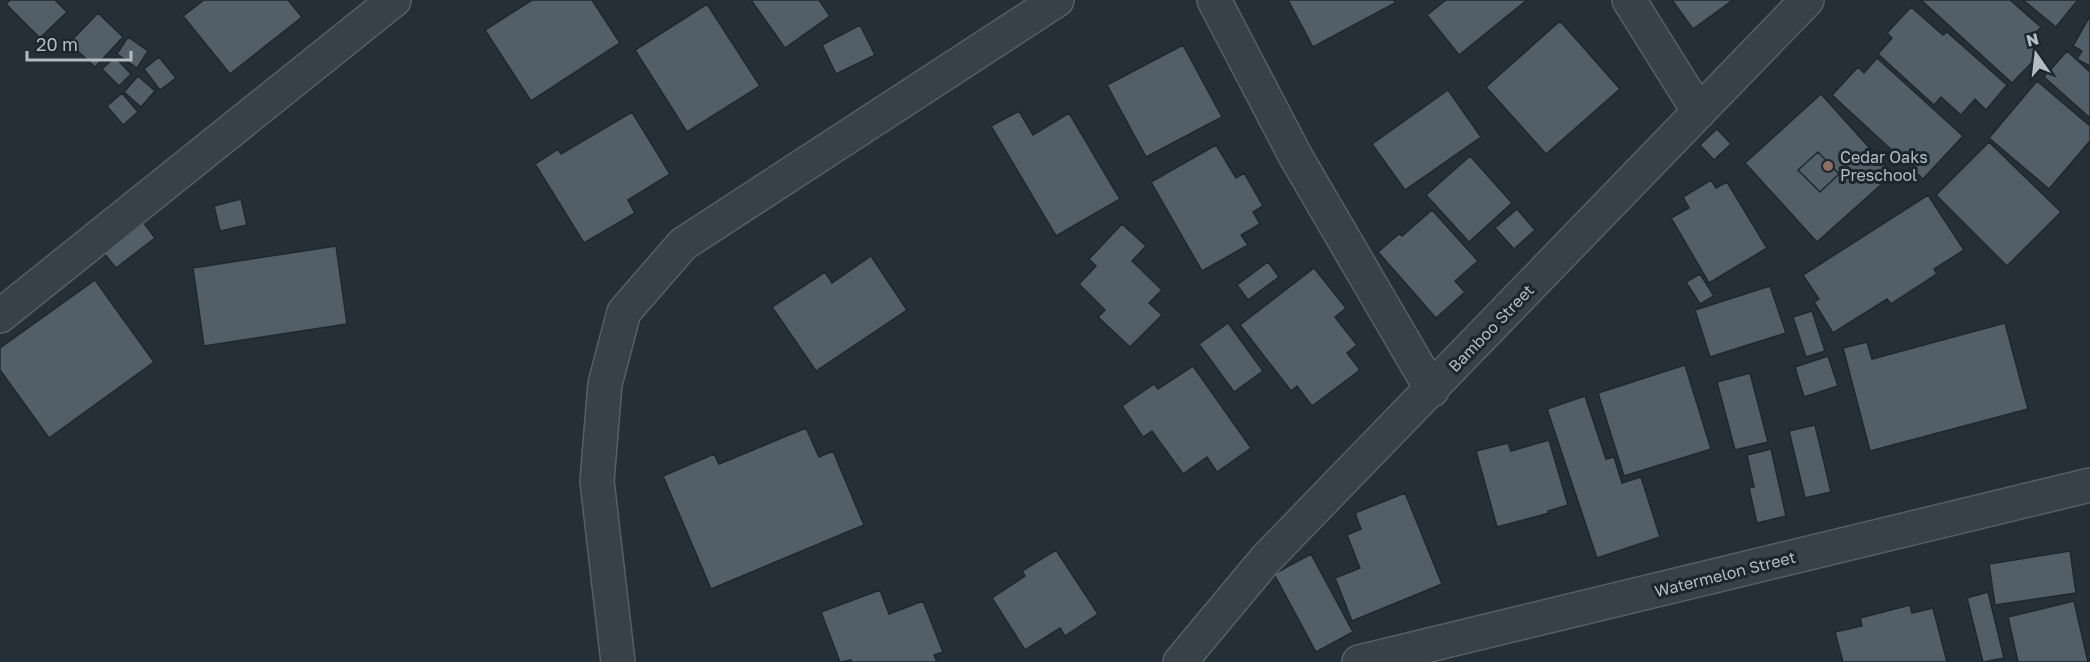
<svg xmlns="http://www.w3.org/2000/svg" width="2090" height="662" viewBox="0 0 2090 662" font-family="'Golos Text',sans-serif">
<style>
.building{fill:#525e68;stroke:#1f282f;stroke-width:1.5;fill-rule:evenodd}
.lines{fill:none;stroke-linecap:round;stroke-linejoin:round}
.minor-casing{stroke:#565f66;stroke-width:36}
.minor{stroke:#384148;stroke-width:33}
.education-dot{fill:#8d6e63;stroke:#1d262d;stroke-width:2}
.labels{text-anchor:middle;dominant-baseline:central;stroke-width:6;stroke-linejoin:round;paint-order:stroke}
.poi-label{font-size:16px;fill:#b3bcc4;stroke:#1d262d;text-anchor:start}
.street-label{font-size:16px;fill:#b3bcc4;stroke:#1d262d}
</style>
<rect width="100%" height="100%" fill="#252f37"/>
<path class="building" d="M10 0H55L67 12 40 38 6 4Z
M204 0H288L302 17 230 74 183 16Z
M532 0H592L620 43 531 101 485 30Z
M751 0H819L830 16 785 48Z
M1288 0H1394L1395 3 1313 47Z
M1446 0H1527L1459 55 1427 15Z
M1672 0H1733L1693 29Z
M1921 0H2010L2041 27 2027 42 2040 54 2012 83Z
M2023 0H2076L2077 1 2056 27Z
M707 4 760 86 687 132 635 50Z
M1911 7 1943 35 1947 32 2007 85 1986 110 1975 99 1961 115 1941 97 1934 105 1878 54 1892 38 1887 33Z
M98 13 123 37 95 67 69 43Z
M2090 16V66L2077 59 2082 51 2073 46Z
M1560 21 1620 89 1546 154 1486 87Z
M860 25 875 55 836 74 822 45Z
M128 37 148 51 137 68 117 54Z
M1183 45 1222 117 1146 157 1107 85Z
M2067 51 2090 72V118L2044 77Z
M115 57 131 74 119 86 102 69Z
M159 57 176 78 160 90 144 69Z
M1877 58 1963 136 1923 179 1832 95 1858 67 1864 73Z
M138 76 155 91 141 107 124 92Z
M2037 81 2090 126V141L2049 189 1989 138Z
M1448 90 1481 137 1405 190 1372 144Z
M122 93 138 112 123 125 107 106Z
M1821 94 1893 174 1817 242 1745 163ZM1818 152 1839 174 1820 192 1798 170Z
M1019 111 1033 135 1069 113 1120 199 1056 236 991 126Z
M632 112 670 174 628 200 635 213 584 243 535 164 558 149 561 154Z
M1717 129 1731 144 1714 160 1700 145Z
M1989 142 2061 212 2007 266 1936 195Z
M1216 145 1236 178 1244 173 1263 206 1253 212 1260 224 1241 235 1248 245 1202 271 1151 182Z
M1818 152 1839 174 1820 192 1798 170Z
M1470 156 1512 203 1469 242 1426 195Z
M1711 180 1716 188 1727 182 1767 248 1709 283 1671 218 1689 208 1683 197Z
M1928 195 1964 250 1934 269 1937 274 1891 304 1887 299 1833 333 1814 302 1819 299 1803 275Z
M241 199 247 225 220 231 214 206Z
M1517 209 1535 230 1514 249 1495 228Z
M1432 210 1478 261 1455 281 1465 292 1436 318 1378 252 1399 234 1402 236Z
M143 222 155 238 116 268 103 252Z
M1122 224 1146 246 1132 261 1162 290 1149 303 1162 315 1130 347 1098 317 1105 310 1079 284 1096 266 1089 259Z
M336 246 347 324 204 346 193 268Z
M871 256 907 310 816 371 772 307 825 272 832 283Z
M1268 262 1279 277 1248 300 1237 285Z
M1314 268 1346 308 1335 317 1357 345 1347 353 1360 370 1312 406 1297 386 1291 391 1240 325Z
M1700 274 1714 296 1700 304 1686 282Z
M95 280 154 362 49 438 0 370V348Z
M1770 286 1786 333 1710 357 1695 310Z
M1812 311 1825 351 1806 357 1793 317Z
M1228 323 1263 371 1234 392 1199 344Z
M2005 323 2028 409 1870 451 1843 348 1867 342 1872 359Z
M1828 356 1838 386 1804 397 1795 367Z
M1685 365 1711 449 1624 476 1598 393Z
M1193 366 1251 448 1217 472 1207 457 1183 474 1152 431 1143 437 1122 406 1154 384 1158 389Z
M1750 373 1768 442 1735 450 1717 382Z
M1585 396 1606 459 1614 457 1622 483 1641 477 1660 537 1597 558 1547 409Z
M1815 425 1831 492 1805 498 1789 431Z
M806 428 819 457 833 451 864 525 711 589 663 476 714 454 719 464Z
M1549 440 1568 505 1548 511 1549 513 1497 527 1476 451 1508 443 1511 451Z
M1771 449 1786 516 1757 523 1749 488 1754 487 1747 455Z
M1405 493 1442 584 1352 621 1335 578 1360 568 1347 535 1361 529 1355 513Z
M1056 550 1098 614 1065 636 1060 628 1025 650 992 598 1025 576 1022 571Z
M2070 551 2076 593 1995 605 1989 564Z
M1311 554 1353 632 1316 652 1274 574Z
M880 590 889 614 923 601 943 652 934 655 937 662H851V660L840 662 821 612Z
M1988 592 2004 658 1983 662 1967 598Z
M2074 601 2088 662H2018L2008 617Z
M1910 605 1912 613 1933 608 1947 662H1843L1835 632 1862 626 1860 618Z"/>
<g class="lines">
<defs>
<path id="minor" d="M1214 0 1296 157 1432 390
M1629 0 1699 112
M0 316 394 0
M618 662 597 481 605 384 624 312 683 244 1057 0
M1180 662 1265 560 1807 0
M1359 662 2090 485"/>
</defs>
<use href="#minor" class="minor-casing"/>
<use href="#minor" class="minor"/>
</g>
<circle class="education-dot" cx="1828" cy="166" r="6"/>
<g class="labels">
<g class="poi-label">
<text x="1840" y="157">Cedar Oaks<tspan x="1840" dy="18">Preschool</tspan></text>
</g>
<g class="street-label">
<text transform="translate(1491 328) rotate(-46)">Bamboo Street</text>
<text transform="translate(1725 574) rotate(-14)">Watermelon Street</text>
</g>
</g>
<g transform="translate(2036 54) rotate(346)" stroke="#1d262d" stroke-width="4.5" paint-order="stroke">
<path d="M0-4.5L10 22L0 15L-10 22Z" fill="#b3bcc4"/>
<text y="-9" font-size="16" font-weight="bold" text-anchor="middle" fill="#b3bcc4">N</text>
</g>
<path d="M27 51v9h104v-9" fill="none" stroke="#b3bcc4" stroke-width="3"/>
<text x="36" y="51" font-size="18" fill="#b3bcc4" stroke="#1d262d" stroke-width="4.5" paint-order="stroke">20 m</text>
</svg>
